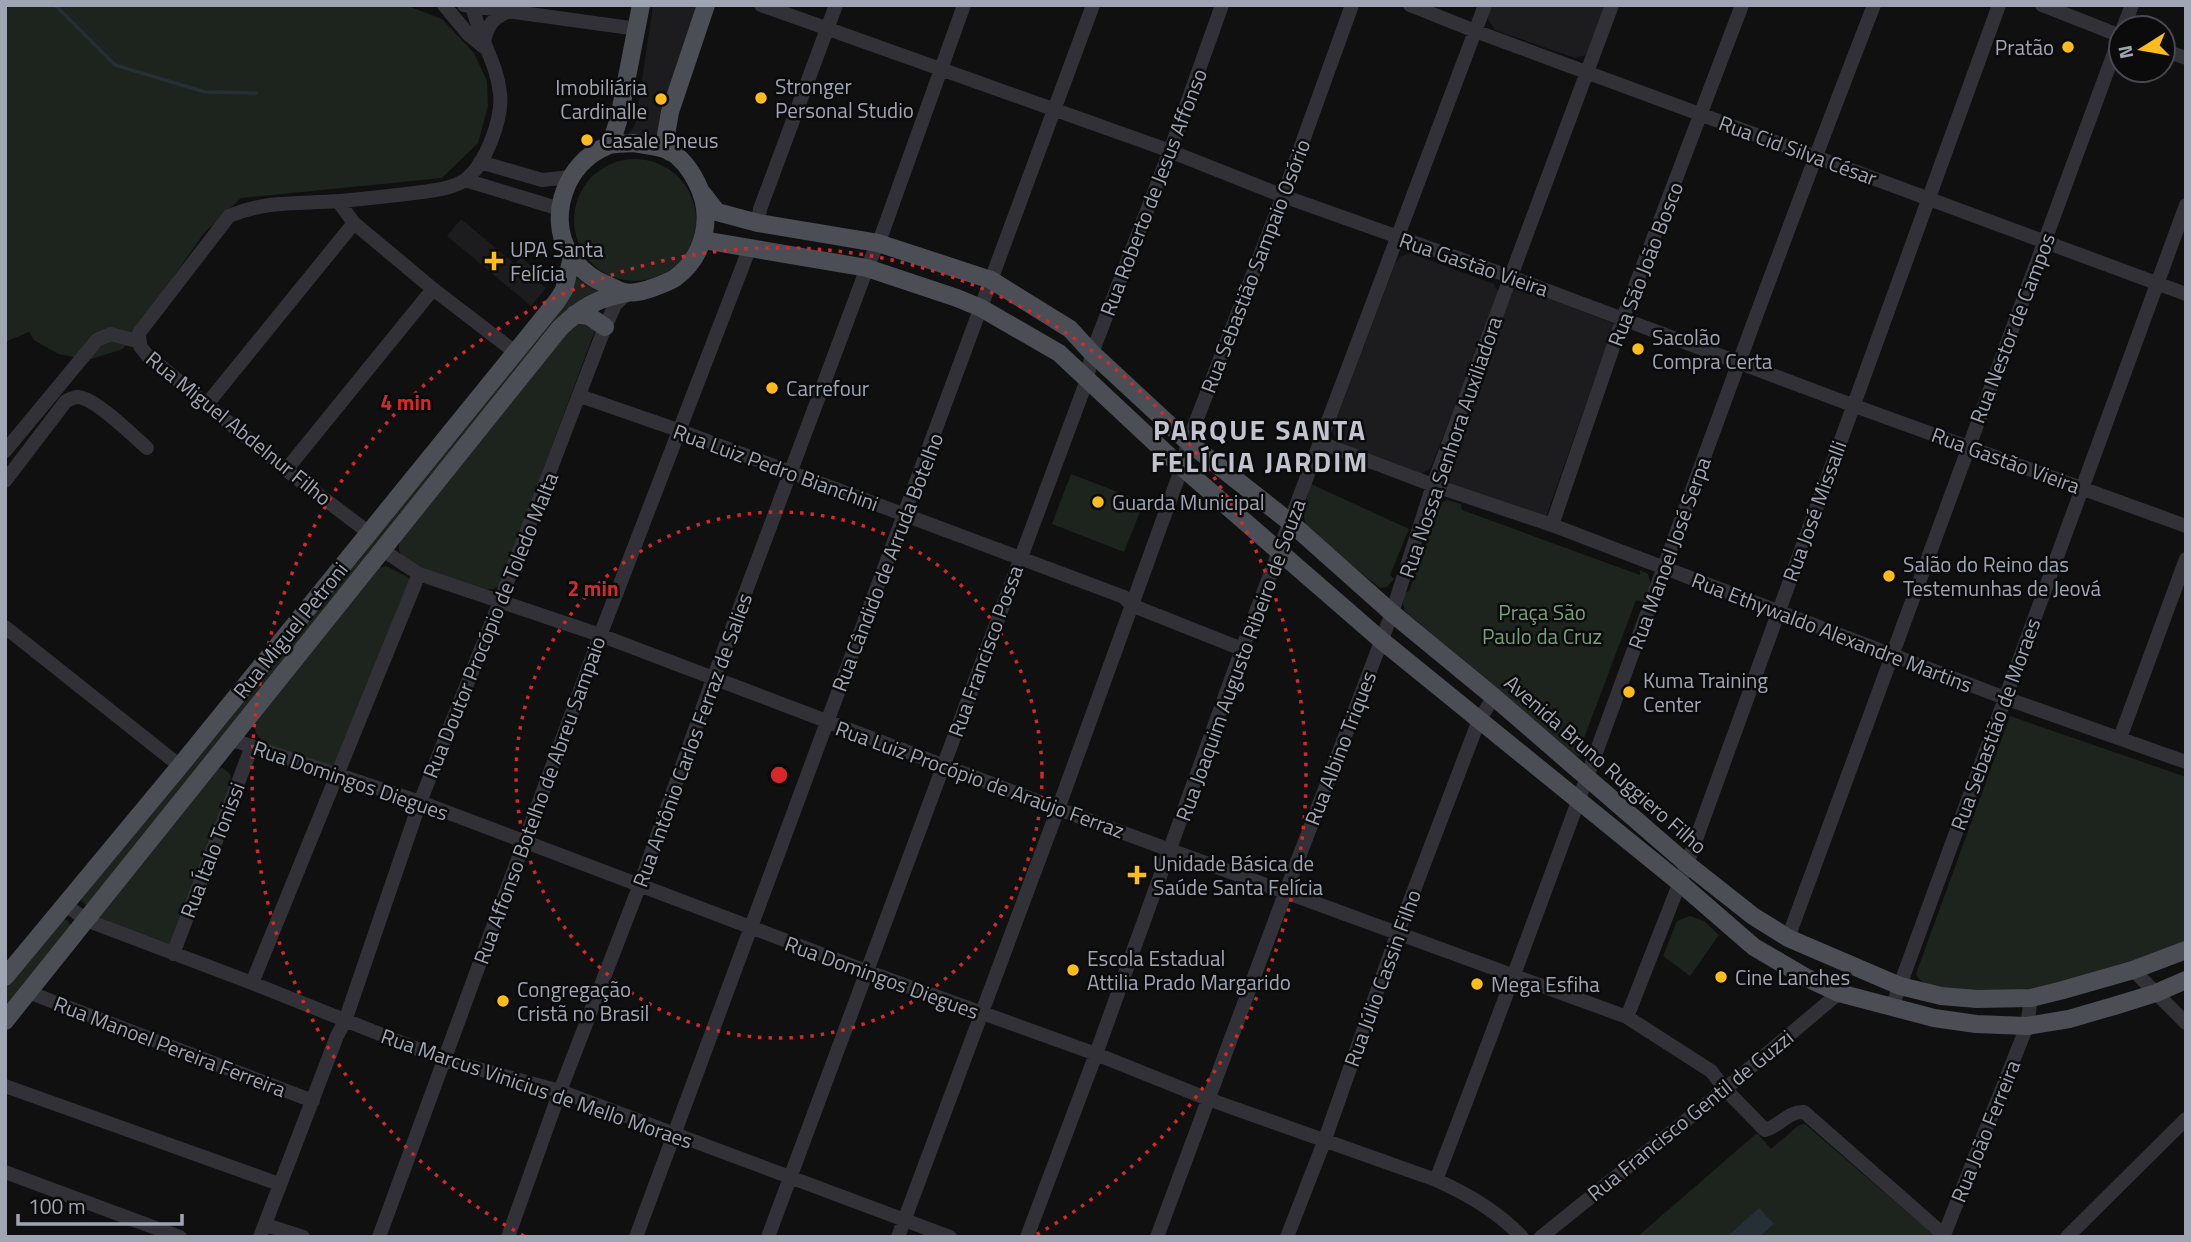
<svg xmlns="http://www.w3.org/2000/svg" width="2191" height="1242" viewBox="0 0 2191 1242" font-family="'Titillium Web',sans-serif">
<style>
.built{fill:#1c1c1e}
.green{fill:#1c241d}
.water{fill:#262e36}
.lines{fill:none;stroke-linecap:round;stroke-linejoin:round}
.stream{stroke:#262e36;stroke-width:3.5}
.minor{stroke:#313137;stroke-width:14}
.major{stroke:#4c4e56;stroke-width:18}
.ring{fill:none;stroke:#d62828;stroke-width:3.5;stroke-dasharray:3.5 7}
.poi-dot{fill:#fdbc1c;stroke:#0b0b0c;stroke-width:2.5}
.labels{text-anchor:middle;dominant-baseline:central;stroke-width:5;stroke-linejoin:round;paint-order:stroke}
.poi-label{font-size:21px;fill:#a0a5b3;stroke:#0b0b0c;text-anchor:start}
.street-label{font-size:21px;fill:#a0a5b3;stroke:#0b0b0c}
.park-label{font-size:21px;fill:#75a07a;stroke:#0b0b0c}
.district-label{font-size:28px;font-weight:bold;letter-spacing:2px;fill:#c1c4cf;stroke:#0b0b0c}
.centre{fill:#d62828;stroke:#0b0b0c;stroke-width:3.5}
.ring-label{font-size:21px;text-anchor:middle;font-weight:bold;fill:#d62828;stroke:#0b0b0c;stroke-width:5;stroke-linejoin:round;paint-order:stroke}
</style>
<rect width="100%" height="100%" fill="#101011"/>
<path class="built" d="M653 5H697L661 139 632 138 628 134 634 127 637 114Z
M1490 5H1606L1586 55 1575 58 1495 30 1488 19Z
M461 219 515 264 521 257 532 267 527 273 546 288 531 306 447 236Z
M1410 253 1494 284 1498 292 1497 301 1430 469 1420 474 1338 443 1333 433 1334 426 1395 264 1401 256Z
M1521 287 1614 324 1546 517H1538L1449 483 1444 479 1443 475 1512 291Z"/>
<path class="green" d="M5 5 408 6 442 19 474 53 487 81 488 106 478 143 442 178 241 198 204 233 123 349 88 360 58 354 34 340 29 332 5 342Z
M574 220a61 61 0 1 1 122 0a61 61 0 1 1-122 0Z
M575 277 595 290 603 292 597 296 88 906 81 901V896Z
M581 320 595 330 594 333 500 585 494 589H486C468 583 408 568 400 552 398 549 399 545 400 541L564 333Z
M1071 474 1144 502 1124 552 1052 524Z
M1311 484 1409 529 1390 575 1394 579 1387 587 1380 588 1309 531C1299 516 1307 500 1311 484Z
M1447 500 1461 504 1462 510 1640 575V570L1648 574 1651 585 1644 602 1636 600 1583 741 1592 745 1588 754 1584 757 1574 756 1405 611 1403 604 1404 593 1409 591 1435 519 1431 516 1438 504Z
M386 566 408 577 410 581 335 765 333 766 263 743 256 733 253 722 379 568Z
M2010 716 2186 777V942C2137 964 2072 983 2019 991 1997 994 1971 991 1949 988 1937 986 1922 987 1916 974Z
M223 768 230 774 231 782 177 937 169 945 100 920V916L217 769Z
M1690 916 1704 921 1719 935 1690 976 1663 956 1677 921Z
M64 919 68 921 71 925 5 1013V987L59 922Z
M1805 1124 1936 1237H1637L1757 1133 1771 1149 1799 1125Z"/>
<path class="water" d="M1759 1208 1774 1224 1759 1237H1731L1729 1235Z"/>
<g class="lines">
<path class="stream" d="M55 5 115 65 205 92 256 93"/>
<path class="minor" d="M444 5 468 34 484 47
M464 5 638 29
M761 5 1162 148 1283 196 1511 277 1852 405 2186 526
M1410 5 1475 31 2186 294
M2042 5 2121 36
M2123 28 2132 5
M484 42C487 25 493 18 509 11
M2163 50 2186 58
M480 162 542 180 571 177
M465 180 560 209
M338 201 354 223 433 289 515 352
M758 223 760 209 836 5
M580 396 678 430 1124 597 1131 605 1242 649
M207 404 354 223
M1321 443 1433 485 1552 525 2005 698 2186 762
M5 451 97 340 111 334 140 342
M286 470 433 289
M5 481 66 401C69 400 74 397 77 397 95 397 133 436 147 448
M1552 525 1623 318 1742 5
M368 532 286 470 147 355 140 346 139 333 229 216C267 200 300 204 339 201 364 199 389 196 414 193 430 191 452 189 465 180 486 164 503 118 500 93 498 74 491 59 484 42 479 31 476 18 472 7
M384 551 419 574 600 635 1058 809 1627 1017 1711 1071 1725 1089 1765 1130C1780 1126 1788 1111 1804 1112L1944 1235 2027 1026 2031 998
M5 627 180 766
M2120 738 2186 559
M230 739 420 802 866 971 1096 1054 1208 1099 1436 1180C1468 1194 1498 1212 1522 1237
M66 905 86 920 252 983 445 1060 560 1091 950 1237
M1788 938 2121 34
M173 954 252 746
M2133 970 2186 1023
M252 983 419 574
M28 992 313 1101
M1892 1007 2186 205
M1627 1017 1687 864 1999 5
M5 1086 279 1184
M5 1172 180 1237
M1436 1180C1587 790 1722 395 1874 5
M266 1225 303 1237
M260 1237 337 1036 345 1021 420 802 497 609 605 327 615 305 627 293
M379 1237 603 628 750 247
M508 1237 560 1091 639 887 713 679 867 268 883 231 964 5
M636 1237 1093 5
M768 1237 1087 380 1092 353 1170 151 1222 5
M898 1237 1058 809 1182 467 1188 442 1283 196 1352 5
M1027 1237 1096 1054 1242 649 1485 5
M1157 1237 1286 891 1392 613 1433 485 1612 5
M1287 1237 1324 1142 1398 932 1479 720 1494 697
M1541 1237 1725 1089 1839 993
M2067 1237 2186 1119"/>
<path class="major" d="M633 143C645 145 659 146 670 151 682 158 691 171 697 183 714 216 705 256 675 278 669 282 662 284 655 287 647 290 633 294 624 292 619 291 614 288 610 286 593 280 579 269 569 253 547 216 566 162 607 146 614 143 625 144 633 143Z
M608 145 614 134 619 118 641 5
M670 152 666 135 670 112 706 5
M703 194 717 212 758 223 878 243 991 280 1070 329 1092 353 1188 442 1291 523 1392 613 1494 697 1687 864 1753 916 1788 938 1900 986 1941 996 1977 999 2031 998 2063 990 2133 970 2186 950
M703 240 867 268 957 298 981 308 1059 353 1167 454 1381 640 1679 882 1754 947 1807 978 1839 993 1934 1018 1976 1024 2027 1026 2069 1019 2114 1006 2156 993 2186 980
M575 314 589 316 605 327
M5 977 180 766 557 301 564 290 572 257
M5 1021 560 328C582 307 597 298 627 293"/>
</g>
<g class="ring">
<circle cx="779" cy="775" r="263"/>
<path d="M524 1236A527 527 0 1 1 1034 1236"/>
</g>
<g class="poi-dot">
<circle cx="2068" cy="47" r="7"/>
<circle cx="761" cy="98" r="7"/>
<circle cx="661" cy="99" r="7"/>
<circle cx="587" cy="140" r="7"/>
<path d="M490.5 250.5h7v7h7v7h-7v7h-7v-7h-7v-7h7z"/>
<circle cx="1638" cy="349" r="7"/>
<circle cx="772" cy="388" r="7"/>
<circle cx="1098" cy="502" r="7"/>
<circle cx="1889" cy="576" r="7"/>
<circle cx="1629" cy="692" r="7"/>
<path d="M1133.5 864.5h7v7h7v7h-7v7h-7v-7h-7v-7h7z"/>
<circle cx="1073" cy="970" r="7"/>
<circle cx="1721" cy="977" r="7"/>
<circle cx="1477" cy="984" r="7"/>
<circle cx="503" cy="1001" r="7"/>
</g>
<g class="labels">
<g class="poi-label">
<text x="2054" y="47" text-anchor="end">Pratão</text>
<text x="775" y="86">Stronger<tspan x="775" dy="24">Personal Studio</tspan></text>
<text x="647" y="87" text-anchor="end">Imobiliária<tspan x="647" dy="24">Cardinalle</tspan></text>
<text x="601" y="140">Casale Pneus</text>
<text x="510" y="249">UPA Santa<tspan x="510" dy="24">Felícia</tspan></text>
<text x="1652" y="337">Sacolão<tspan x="1652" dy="24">Compra Certa</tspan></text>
<text x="786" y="388">Carrefour</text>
<text x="1112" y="502">Guarda Municipal</text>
<text x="1903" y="564">Salão do Reino das<tspan x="1903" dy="24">Testemunhas de Jeová</tspan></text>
<text x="1643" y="680">Kuma Training<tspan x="1643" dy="24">Center</tspan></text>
<text x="1153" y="863">Unidade Básica de<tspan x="1153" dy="24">Saúde Santa Felícia</tspan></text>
<text x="1087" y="958">Escola Estadual<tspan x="1087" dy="24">Attilia Prado Margarido</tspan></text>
<text x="1735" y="977">Cine Lanches</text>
<text x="1491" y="984">Mega Esfiha</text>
<text x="517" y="989">Congregação<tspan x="517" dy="24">Cristã no Brasil</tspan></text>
</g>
<g class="street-label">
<text transform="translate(1798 150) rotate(20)">Rua Cid Silva César</text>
<text transform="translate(1153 192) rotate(-69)">Rua Roberto de Jesus Affonso</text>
<text transform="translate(1474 264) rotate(19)">Rua Gastão Vieira</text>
<text transform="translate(1645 264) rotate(-69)">Rua São João Bosco</text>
<text transform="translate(1255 266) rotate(-69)">Rua Sebastião Sampaio Osório</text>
<text transform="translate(2012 328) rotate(-69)">Rua Nestor de Campos</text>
<text transform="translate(239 428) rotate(39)">Rua Miguel Abdelnur Filho</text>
<text transform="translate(1450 447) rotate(-71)">Rua Nossa Senhora Auxiliadora</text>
<text transform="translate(2006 460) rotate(20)">Rua Gastão Vieira</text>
<text transform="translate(776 467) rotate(20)">Rua Luiz Pedro Bianchini</text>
<text transform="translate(1814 511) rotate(-70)">Rua José Missalli</text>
<text transform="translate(1669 553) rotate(-70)">Rua Manoel José Serpa</text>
<text transform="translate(887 562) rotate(-69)">Rua Cândido de Arruda Botelho</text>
<text transform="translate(490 625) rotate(-68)">Rua Doutor Procópio de Toledo Malta</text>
<text transform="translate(290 630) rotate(-51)">Rua Miguel Petroni</text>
<text transform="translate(1832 632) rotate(21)">Rua Ethywaldo Alexandre Martins</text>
<text transform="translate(985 651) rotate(-70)">Rua Francisco Possa</text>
<text transform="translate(1240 660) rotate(-70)">Rua Joaquim Augusto Ribeiro de Souza</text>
<text transform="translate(1995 724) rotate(-70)">Rua Sebastião de Moraes</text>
<text transform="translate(692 740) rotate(-70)">Rua Antônio Carlos Ferraz de Salies</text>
<text transform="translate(1340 748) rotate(-69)">Rua Albino Triques</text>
<text transform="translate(1606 764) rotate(41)">Avenida Bruno Ruggiero Filho</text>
<text transform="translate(980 779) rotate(20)">Rua Luiz Procópio de Araújo Ferraz</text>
<text transform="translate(351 780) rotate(19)">Rua Domingos Diegues</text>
<text transform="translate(539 800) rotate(-70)">Rua Affonso Botelho de Abreu Sampaio</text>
<text transform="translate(212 850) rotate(-69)">Rua Ítalo Tonissi</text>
<text transform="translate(882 977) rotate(20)">Rua Domingos Diegues</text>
<text transform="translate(1382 978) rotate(-70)">Rua Júlio Cassin Filho</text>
<text transform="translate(170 1046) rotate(21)">Rua Manoel Pereira Ferreira</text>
<text transform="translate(537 1088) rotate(19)">Rua Marcus Vinicius de Mello Moraes</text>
<text transform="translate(1690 1115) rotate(-39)">Rua Francisco Gentil de Guzzi</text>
<text transform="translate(1985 1131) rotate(-68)">Rua João Ferreira</text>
</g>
<g class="park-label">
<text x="1542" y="612">Praça São<tspan x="1542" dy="24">Paulo da Cruz</tspan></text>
</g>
<g class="district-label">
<text x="1260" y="429">PARQUE SANTA<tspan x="1260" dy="32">FELÍCIA JARDIM</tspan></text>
</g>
</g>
<circle cx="779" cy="775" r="10" class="centre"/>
<g class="ring-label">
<text x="406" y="410">4 min</text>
<text x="593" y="596">2 min</text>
</g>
<rect width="2191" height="1242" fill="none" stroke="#a0a5b3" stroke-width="14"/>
<g transform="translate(2142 49) rotate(259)"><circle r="33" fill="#0b0b0c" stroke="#47494f" stroke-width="2"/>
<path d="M0-5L12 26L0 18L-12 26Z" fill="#fdbc1c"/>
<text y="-10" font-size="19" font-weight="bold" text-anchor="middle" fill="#a0a5b3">N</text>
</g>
<path d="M18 1214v10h164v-10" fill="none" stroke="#a0a5b3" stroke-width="3.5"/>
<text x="28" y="1214" font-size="21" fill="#a0a5b3" stroke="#0b0b0c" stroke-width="5" paint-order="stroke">100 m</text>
</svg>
